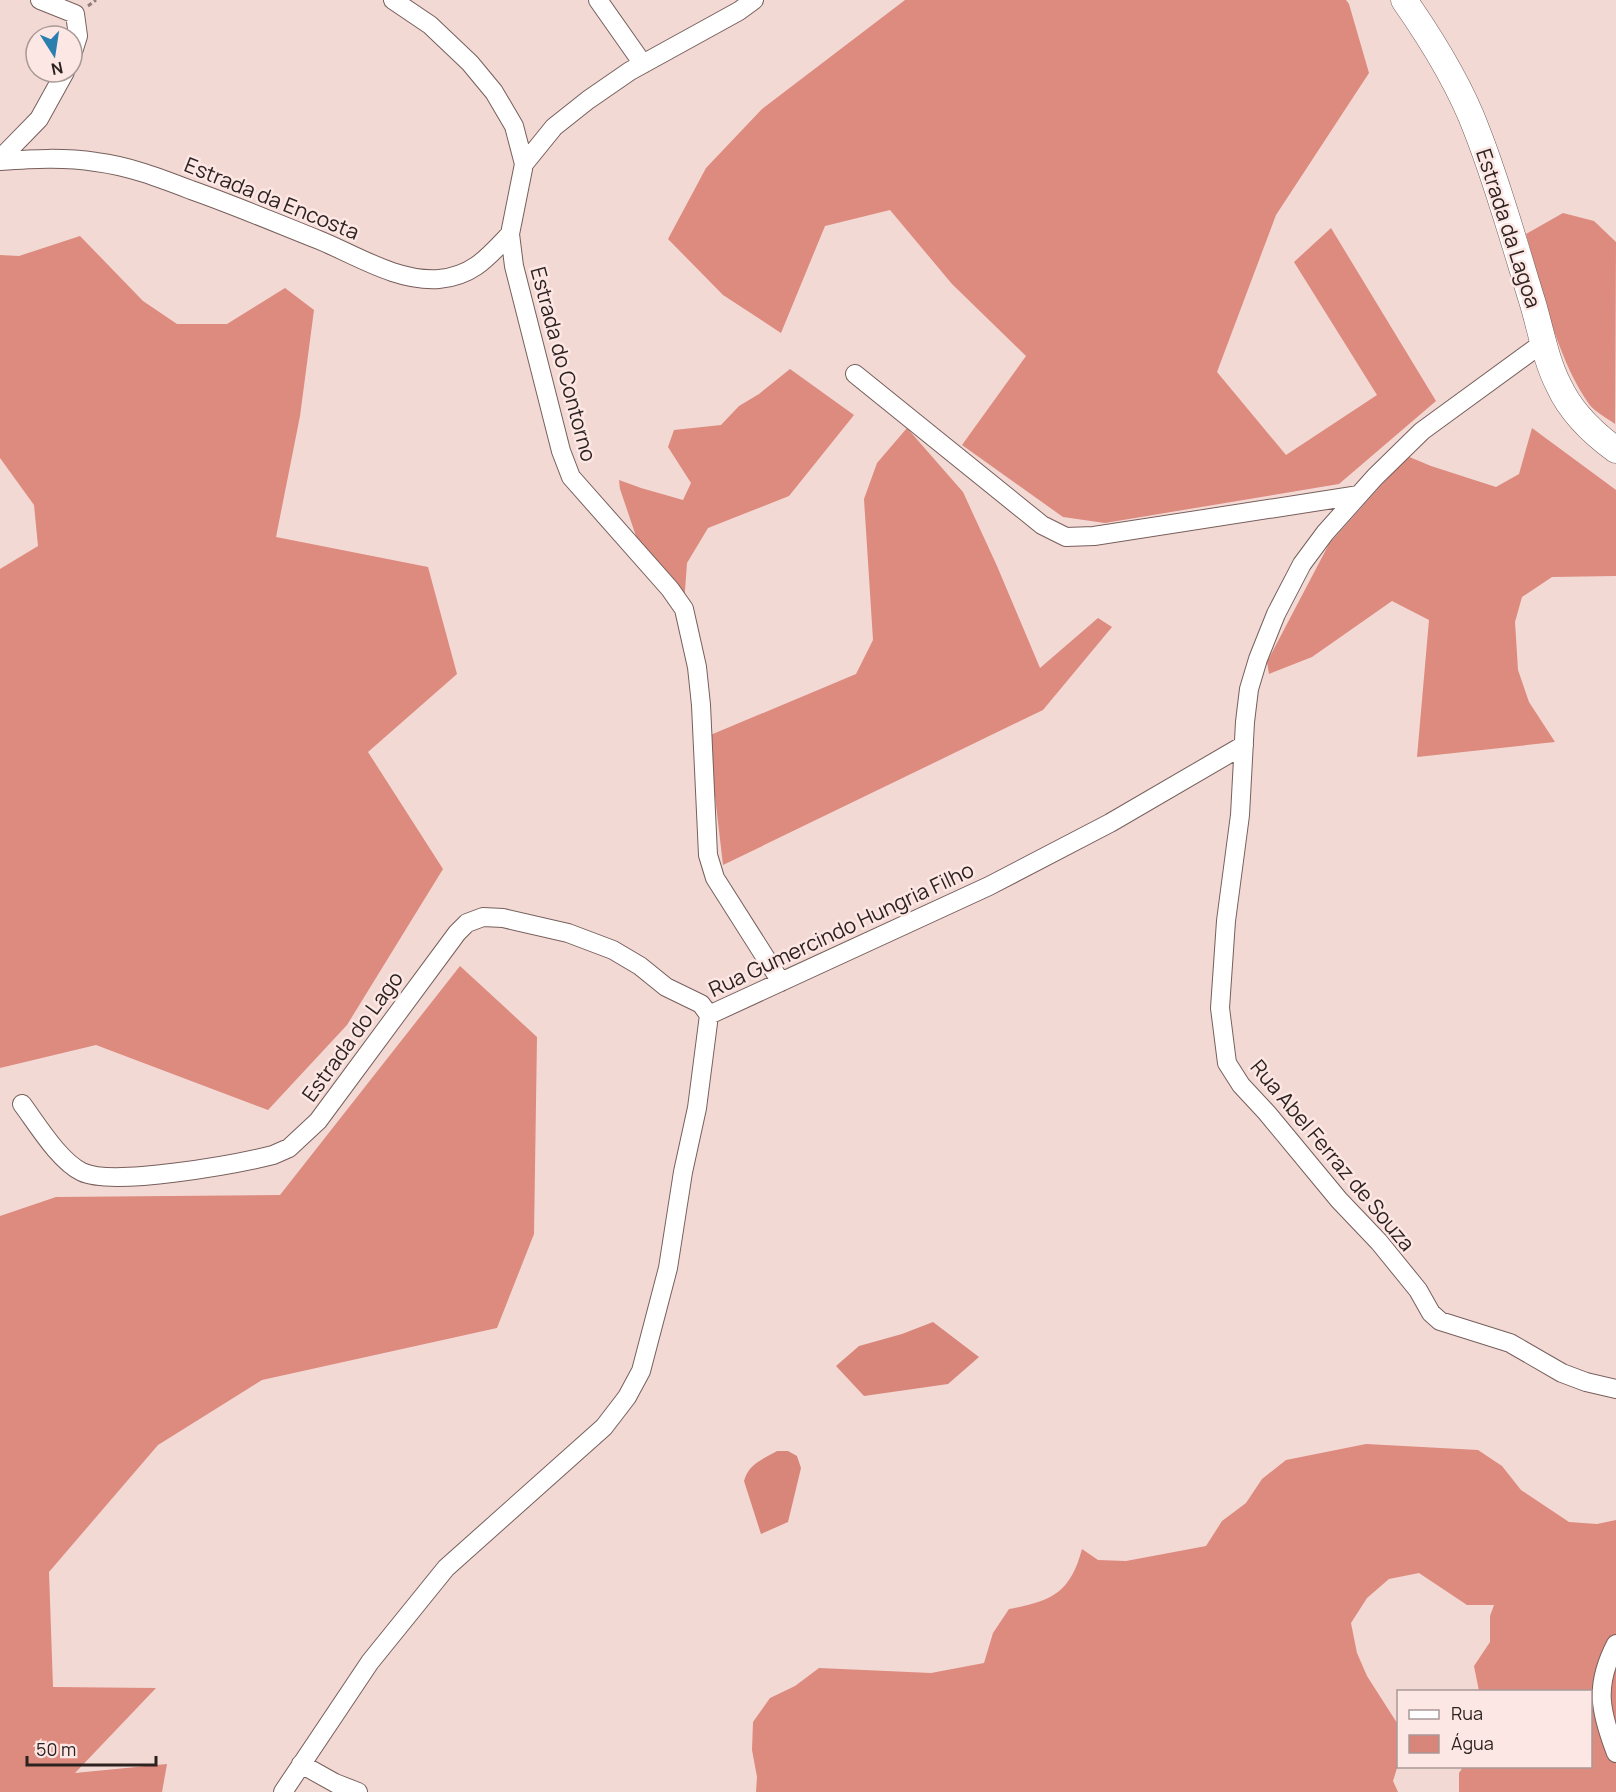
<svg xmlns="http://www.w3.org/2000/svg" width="1616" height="1792" viewBox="0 0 1616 1792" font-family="Manrope,sans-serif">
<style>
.forest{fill:#dd8a7f}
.water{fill:#d8857a}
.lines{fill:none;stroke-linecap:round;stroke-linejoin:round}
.street-casing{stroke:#765f5c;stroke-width:20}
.secondary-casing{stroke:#765f5c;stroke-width:27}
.path{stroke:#8e7d7a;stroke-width:3;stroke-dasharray:4.5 3;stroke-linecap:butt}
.street{stroke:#fff;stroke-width:18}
.secondary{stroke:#fff;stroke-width:26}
.labels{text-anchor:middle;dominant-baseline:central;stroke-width:5;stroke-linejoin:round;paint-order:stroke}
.street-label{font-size:21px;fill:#2c2321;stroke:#fde7e4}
</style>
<rect width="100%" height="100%" fill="#f3d9d4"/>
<path class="forest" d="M905 0H1346L1349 4 1369 73 1276 215 1217 372 1286 455 1377 395 1294 262 1331 228 1436 401 1339 484 1105 523 1063 517 962 445 1026 356 952 284 890 210 825 226 781 333 723 295 668 239 706 168 762 109Z
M1563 213 1594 221 1616 242 1615 424C1607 418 1595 412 1589 404 1557 359 1541 287 1526 234Z
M80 236 143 301 177 324H227L285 288 314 310 300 416 276 537 428 567 457 674 368 752 443 869 347 1025 268 1110 96 1045 0 1068V569L38 546 34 505 0 458V255L19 256Z
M790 369 854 415 789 496 708 528 687 563 684 604 638 542 620 489 619 480 641 488 683 500 691 483 668 447 674 430 721 425 739 406 759 394Z
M907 428 963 492 997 566 1040 668 1098 618 1112 627 1043 710 723 865 708 736 856 674 873 640 864 499 877 463Z
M1532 428 1616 490V576L1552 577 1522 597 1515 622 1518 670 1529 702 1555 742 1417 757 1429 620 1392 601 1312 657 1269 674 1267 662 1329 544 1407 456 1431 466 1496 487 1519 474Z
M460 966 537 1037 534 1234 497 1328 262 1380 158 1445 49 1572 53 1687 156 1688 75 1773 167 1764 162 1792H0V1216L56 1197 280 1195Z
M1366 1444 1478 1450 1502 1466 1521 1490 1569 1522 1597 1524 1616 1520V1792H1459V1773L1463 1767 1590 1766V1692L1479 1691 1474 1666 1490 1642V1616L1494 1605H1467L1419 1573 1389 1579 1367 1598 1351 1623 1357 1653 1367 1676 1397 1723 1398 1765 1393 1781 1398 1792H756L757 1777 752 1750 753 1722 770 1698 795 1686 819 1668 931 1673 984 1663 993 1633 1009 1609C1051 1601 1070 1594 1082 1549L1098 1560 1126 1561 1206 1546 1222 1521 1246 1503 1262 1479 1286 1460Z"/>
<path class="water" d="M933 1322 979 1357 948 1384 864 1396 836 1366 859 1346 902 1334Z
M777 1451H788L797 1456 801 1468 788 1522 761 1534 744 1481C749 1463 762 1460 777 1451Z"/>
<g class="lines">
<defs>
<path id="street" d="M40 0 75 14 78 36 72 55
M393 0 430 25 470 63 494 92 514 126 524 164 510 234 514 266 561 451 571 477 670 589 684 609 697 667 701 705 708 855 715 878 781 982
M598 0 643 64
M0 159 39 119 65 72
M0 161C32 159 64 157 96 162 129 166 160 178 191 190 234 205 276 223 319 240 356 255 397 282 439 279 473 276 488 257 510 234
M524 164 554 127 588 100 630 71 739 11 754 0
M1544 342 1422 431 1375 477 1325 533 1302 564 1276 614 1258 659 1249 689 1245 722 1240 815 1226 921 1220 1008 1227 1063 1241 1085 1267 1113 1339 1200 1379 1242 1418 1290 1431 1313 1440 1321 1510 1343 1562 1373 1586 1382 1616 1389
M855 374 1042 525 1066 537 1094 536 1359 495
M709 1015 989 886 1110 823 1244 745
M22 1104C37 1124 59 1161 82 1172 113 1187 237 1164 273 1155L289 1148 318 1121 457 933 467 923 483 917 503 918 568 933 613 950 640 966 666 987 701 1004 709 1015
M1616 1644C1594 1686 1600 1711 1616 1753
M301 1764 335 1783 358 1792
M283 1792 370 1662 446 1568 604 1427 627 1397 641 1371 668 1268 683 1172 697 1108 709 1015"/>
<path id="secondary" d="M1404 0C1432 40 1460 85 1477 131 1499 187 1515 246 1533 304 1541 331 1546 361 1559 386 1571 412 1594 434 1616 450"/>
</defs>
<use href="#street" class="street-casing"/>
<use href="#secondary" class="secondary-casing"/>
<path class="path" d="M88 6 96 0"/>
<use href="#street" class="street"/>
<use href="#secondary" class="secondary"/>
</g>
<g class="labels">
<g class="street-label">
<text transform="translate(272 198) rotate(22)">Estrada da Encosta</text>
<text transform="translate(1509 228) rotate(72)">Estrada da Lagoa</text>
<text transform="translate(564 364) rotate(75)">Estrada do Contorno</text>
<text transform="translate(841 929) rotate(-25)">Rua Gumercindo Hungria Filho</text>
<text transform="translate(352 1036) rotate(-54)">Estrada do Lago</text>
<text transform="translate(1333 1155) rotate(50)">Rua Abel Ferraz de Souza</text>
</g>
</g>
<rect x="1397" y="1690" width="195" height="78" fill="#fde7e4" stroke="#a99996" stroke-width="1.5"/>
<rect x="1409" y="1710" width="30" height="9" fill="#ffffff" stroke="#a99996" stroke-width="1.5"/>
<text x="1451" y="1720" font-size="18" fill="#2c2321">Rua</text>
<rect x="1409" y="1735" width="30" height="18" fill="#d8857a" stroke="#a99996" stroke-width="1.5"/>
<text x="1451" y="1750" font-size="18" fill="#2c2321">Água</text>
<g transform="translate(54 54) rotate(168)"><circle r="28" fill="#fde7e4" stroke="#a99996" stroke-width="1.5"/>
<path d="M0-4.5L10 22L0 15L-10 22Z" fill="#2a7faf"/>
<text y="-9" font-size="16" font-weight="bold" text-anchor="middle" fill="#2c2321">N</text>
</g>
<path d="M27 1756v9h129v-9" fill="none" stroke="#2c2321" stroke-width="3"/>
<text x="36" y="1756" font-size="18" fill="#2c2321" stroke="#fde7e4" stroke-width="4.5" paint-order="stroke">50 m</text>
</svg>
